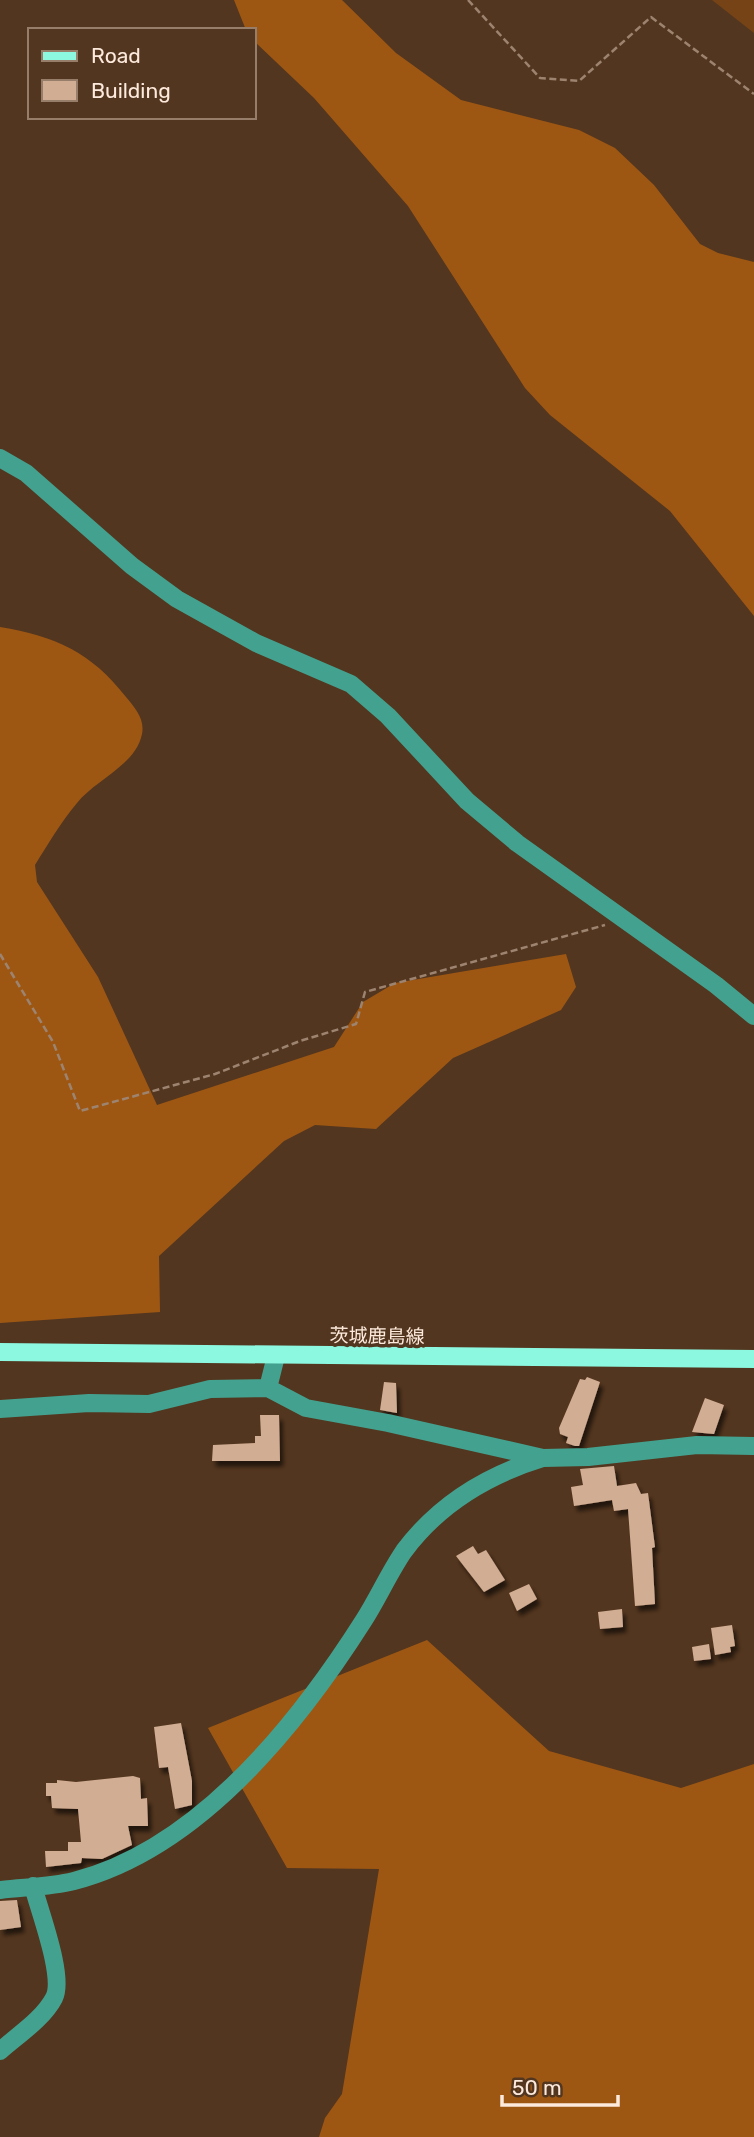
<svg xmlns="http://www.w3.org/2000/svg" width="754" height="2137" viewBox="0 0 754 2137" font-family="Rubik,'Noto Sans JP',sans-serif">
<style>
.green{fill:#764316}
.forest{fill:#9e5713}
.building{fill:#d1ad93;filter:url(#shadow)}
.lines{fill:none;stroke-linecap:round;stroke-linejoin:round}
.path{stroke:#9d8471;stroke-width:2.5;stroke-dasharray:7 3.5;stroke-linecap:butt}
.minor{stroke:#43a28f;stroke-width:18}
.major{stroke:#8cf8e0;stroke-width:18}
.labels{text-anchor:middle;dominant-baseline:central;stroke-width:7;stroke-linejoin:round;paint-order:stroke}
.street-label{font-size:19px;fill:#fdeadc;stroke:#53361f}
</style>
<defs>
<filter id="shadow"><feDropShadow dx="3.5" dy="5.5" stdDeviation="2" flood-color="#0009"/></filter>
</defs>
<rect width="100%" height="100%" fill="#53361f"/>
<path class="green" d="M712 0H754V33Z"/>
<path class="forest" d="M234 0H342L396 53 461 100 579 130 615 148 654 185 700 244 718 253 754 262V616L670 511 550 415 525 388 408 206 314 98 254 41V30H246Z
M0 627C55 636 91 652 126 697 135 708 145 719 142 734 136 765 95 780 77 803 61 822 48 844 35 865L37 882 98 977 157 1105 334 1047 363 1002 395 983 566 954 576 987 561 1010 453 1058 376 1129 315 1125 284 1141 159 1256 160 1312 0 1323Z
M427 1640 549 1751 681 1788 754 1764V2137H319L325 2118 342 2094 379 1869 287 1868 208 1728Z"/>
<path class="building" d="M587 1377 600 1382 579 1446H575L566 1443 568 1437 560 1434 559 1428 580 1379 585 1380Z
M384 1382 396 1383 397 1413 380 1410Z
M705 1398 724 1405 714 1434 692 1432Z
M260 1415H279L280 1461H212L213 1445 255 1443V1436H261Z
M614 1466 617 1486 636 1483 641 1494 648 1493 655 1547 652 1548 655 1604 635 1606 628 1509 614 1511 612 1500 574 1506 571 1487 583 1485 580 1469Z
M473 1546 478 1554 486 1550 505 1580 484 1592 456 1556Z
M529 1584 537 1599 517 1611 509 1593Z
M622 1609 623 1627 600 1629 598 1612Z
M732 1625 735 1646 730 1647 731 1652 715 1655 711 1628Z
M709 1644 711 1659 694 1661 692 1647Z
M181 1723 192 1781V1805L175 1809 168 1767 159 1768 154 1727Z
M133 1776 140 1778 141 1799 147 1798 148 1826H128L132 1845 102 1859 82 1858 81 1863 46 1867 45 1851H68V1842H81L78 1809 52 1808 51 1796H46V1783H57V1780L76 1782Z
M17 1900 21 1927 0 1930V1901Z"/>
<g class="lines">
<path class="path" d="M468 0 540 78 579 81 651 17 754 94
M0 954 53 1042 80 1111 215 1074 300 1041 356 1024 365 992 605 925"/>
<path class="minor" d="M0 458 26 473 132 566 177 599 256 643 351 684 388 716 467 801 517 843 716 985 754 1016
M276 1356 268 1388 306 1408 388 1423 543 1458 588 1457 697 1445 754 1446
M0 1409 89 1403 149 1404 210 1389 268 1388
M0 1890C24 1887 50 1887 74 1881 198 1849 298 1724 364 1620 378 1598 389 1573 404 1551 439 1504 487 1475 543 1458
M0 2051C18 2035 43 2019 54 1998 65 1977 39 1910 33 1886"/>
<path class="major" d="M0 1352 754 1359"/>
</g>
<g class="labels">
<g class="street-label">
<text transform="translate(377 1336) rotate(1)">茨城鹿島線</text>
</g>
</g>
<rect x="28" y="28" width="228" height="91" fill="#53361f" stroke="#977e6b" stroke-width="2"/>
<rect x="42" y="51" width="35" height="10" fill="#8cf8e0" stroke="#977e6b" stroke-width="2"/>
<text x="91" y="63" font-size="21" fill="#fdeadc">Road</text>
<rect x="42" y="80" width="35" height="21" fill="#d1ad93" stroke="#977e6b" stroke-width="2"/>
<text x="91" y="98" font-size="21" fill="#fdeadc">Building</text>
<path d="M502 2095v10h116v-10" fill="none" stroke="#fdeadc" stroke-width="3.5"/>
<text x="512" y="2095" font-size="21" fill="#fdeadc" stroke="#53361f" stroke-width="5" paint-order="stroke">50 m</text>
</svg>
